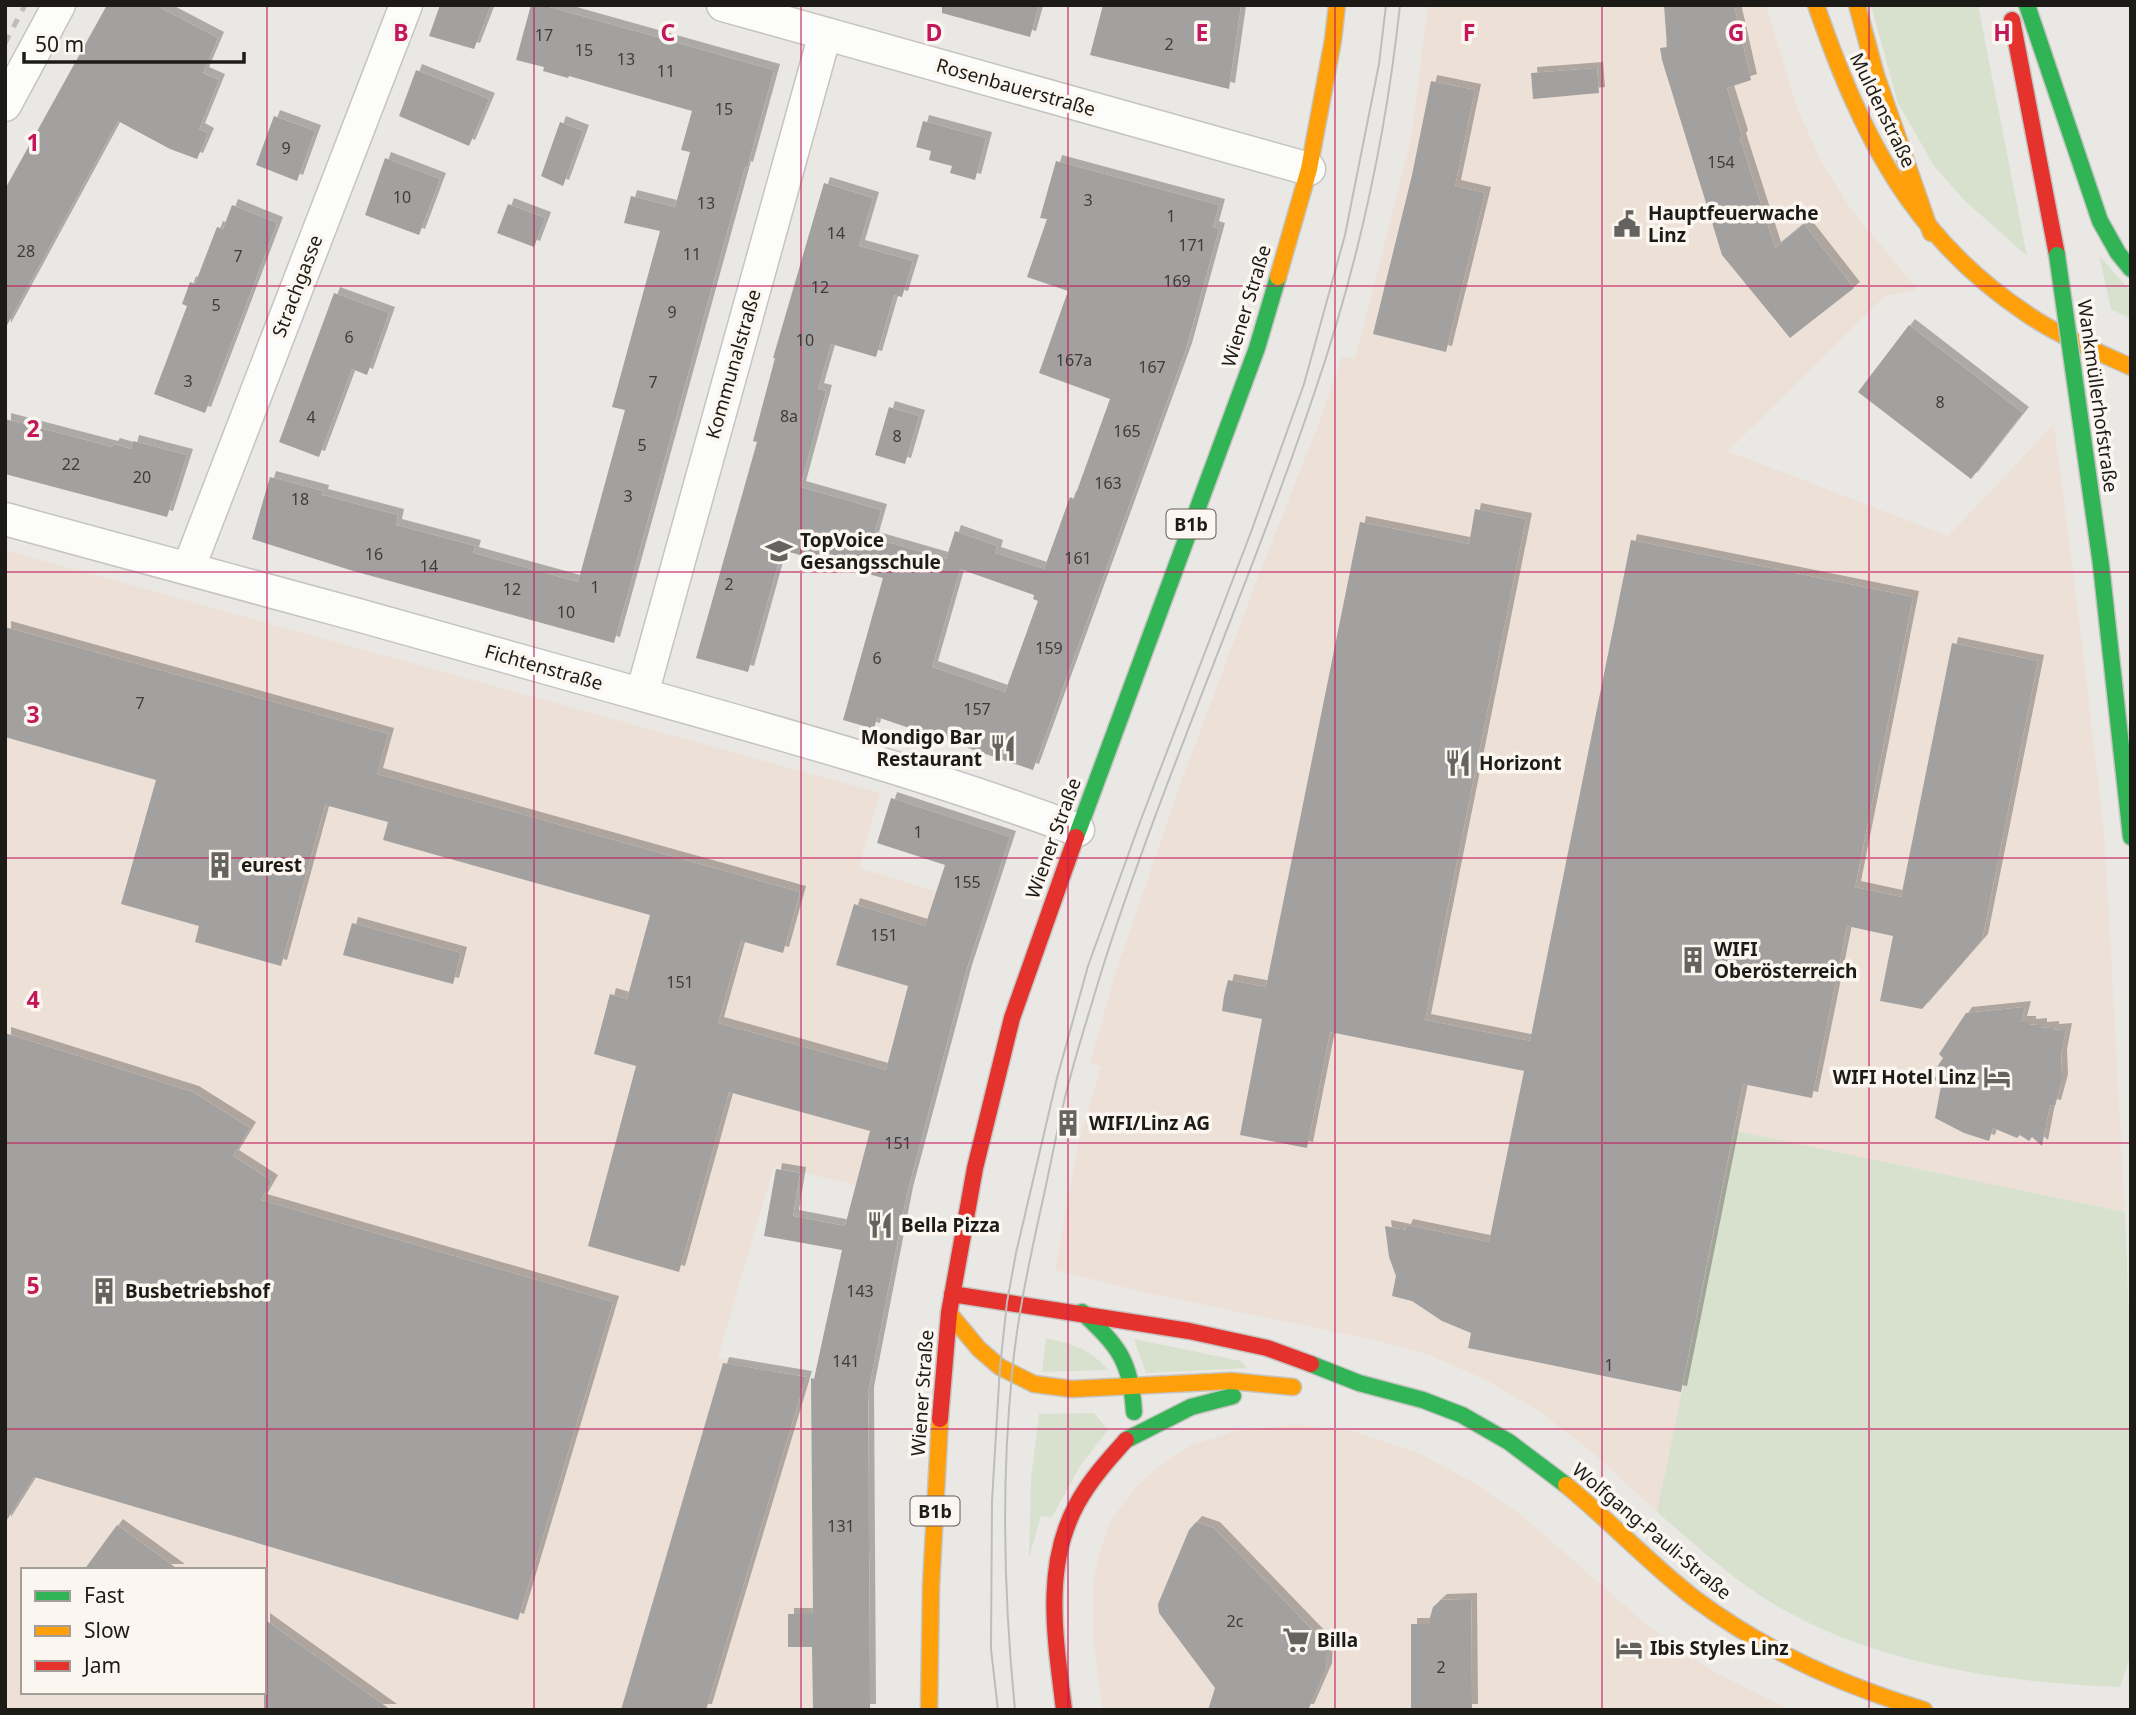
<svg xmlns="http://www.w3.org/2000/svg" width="2136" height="1715" viewBox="0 0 2136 1715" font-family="'Noto Sans',sans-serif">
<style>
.commercial{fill:#ede1d7;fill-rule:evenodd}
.green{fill:#d7e1ce}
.building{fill:#a3a0a0;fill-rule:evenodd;filter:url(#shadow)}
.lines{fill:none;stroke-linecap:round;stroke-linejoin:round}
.street-casing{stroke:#c5c4c1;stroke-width:35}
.fast-casing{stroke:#c5c4c1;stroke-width:19}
.slow-casing{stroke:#c5c4c1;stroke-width:19}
.jam-casing{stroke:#c5c4c1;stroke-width:19}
.street{stroke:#fcfcfb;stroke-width:32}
.fast{stroke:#30b455;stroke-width:16}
.slow{stroke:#ff9f0a;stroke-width:16}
.jam{stroke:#e5322d;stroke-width:16}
.tram{stroke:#bdbdbc;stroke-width:2}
.rail{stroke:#bdbdbc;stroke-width:5;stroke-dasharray:9 9;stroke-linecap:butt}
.fast-bridge-casing{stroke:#c5c4c1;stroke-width:19;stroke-linecap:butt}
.fast-bridge{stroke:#30b455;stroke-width:16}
.grid{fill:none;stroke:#c2185b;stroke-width:2;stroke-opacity:0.55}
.labels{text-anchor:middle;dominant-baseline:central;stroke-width:7;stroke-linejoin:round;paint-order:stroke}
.number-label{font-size:16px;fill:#3e3c3a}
.shield{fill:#fbf6ef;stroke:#605d58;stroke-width:2}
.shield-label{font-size:18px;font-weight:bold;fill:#1d1b18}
.street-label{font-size:19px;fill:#1d1b18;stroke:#fbf6ef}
.poi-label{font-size:19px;font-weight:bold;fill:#1d1b18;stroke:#fbf6ef;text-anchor:start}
.grid-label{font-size:23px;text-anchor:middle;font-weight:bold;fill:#c2185b;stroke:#fbf6ef;stroke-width:7;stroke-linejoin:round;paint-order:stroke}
</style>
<defs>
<filter id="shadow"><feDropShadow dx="6" dy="-6" stdDeviation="0" flood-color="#0004"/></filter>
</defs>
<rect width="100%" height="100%" fill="#eae8e4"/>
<path class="commercial" d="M1428 5H1766L1798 110 1823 165 1851 209 1918 290 1885 296 1728 451 1948 536 2054 424 2083 650 2105 841 2125 1212 1736 1131 1657 1512 1593 1453 1539 1411 1484 1379 1429 1355 1374 1340 1147 1293 1055 1270 1078 1144 1101 1066 1090 1064 1114 977 1182 779 1261 569 1317 428 1342 356 1355 359 1411 138Z
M5 550 880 793 859 868 985 906 963 972 901 1196 774 1166 718 1357 867 1394 870 1710H5ZM23 1570H264V1692H23Z
M1297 1425 1352 1431 1421 1454 1476 1484 1523 1516 1647 1625 1715 1672 1791 1710H1102L1093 1636V1585L1098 1556 1110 1522 1134 1489 1161 1464 1192 1445 1234 1431Z"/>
<path class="green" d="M1871 5H1978L2027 256 1964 200 1934 166 1898 103Z
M2099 255 2131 292V319L2111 309Z
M1736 1131 2125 1212 2131 1375V1654L2120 1687C1999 1682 1865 1664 1761 1596 1723 1571 1691 1541 1657 1512Z
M1046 1338C1074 1345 1089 1348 1108 1370L1042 1372Z
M1134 1339 1241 1361 1247 1368 1146 1373Z
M1094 1413 1108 1430 1080 1466 1052 1517 1041 1516 1029 1558 1031 1478 1039 1414Z"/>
<path class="building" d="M107 5H155L218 38 203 73 219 80 199 129 208 134 197 159 170 149 118 121 5 329V189Z
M440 5H491L474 49 429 36Z
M531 5H542L774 70 747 168 745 167 614 643 350 570 252 539 270 477 323 491 322 495 398 515 396 525 475 546 473 553 578 582 625 410 612 407 660 231 624 223 631 196 675 207 690 152 681 150 692 111 569 76 568 78 543 71 544 67 516 60Z
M942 5H1039L1030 37 942 13Z
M1103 5H1241L1229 89 1090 55Z
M1664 5H1734L1751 80 1727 88 1742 136 1740 139 1775 248 1804 224 1854 288 1790 338 1722 255 1662 60 1660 48 1667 47Z
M1597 68 1599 93 1533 99 1531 73Z
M416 70 489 99 469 146 399 116Z
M1431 81 1475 90 1455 186 1485 193 1446 352 1373 334 1412 175Z
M274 116 315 131 297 181 256 165Z
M923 121 986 138 975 180 950 173 952 166 929 160 931 151 916 147Z
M560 122 583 131 563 186 541 176Z
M385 158 440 179 419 235 365 215Z
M1056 161 1219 205 1213 227 1219 229 1186 349 1033 770 877 717 874 729 843 720 883 578 782 550 748 672 696 658 757 442 753 441 775 358H773L824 183 873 198 859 246 913 261 902 297 894 295 876 357 831 344 818 389 826 391 800 487 881 510 873 538 946 559 955 531 997 546 995 553 1044 569 1070 497 1074 499 1110 399 1039 373 1068 291 1027 277 1047 219 1040 218ZM960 569 1034 595 1033 599 1038 601 1005 692 932 667Z
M508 204 545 218 534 247 497 233Z
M232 205 277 223 205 413 154 394 187 306 182 304 190 282 195 284 217 227 223 229Z
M334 293 389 313 367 375 352 369 319 457 279 442Z
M1909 325 2023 413 1971 479 1858 392Z
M889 407 919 416 905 464 875 455Z
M5 419 112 447 114 444 131 449 133 441 187 455 167 517 5 474Z
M1475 509 1526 519 1425 1020 1530 1041 1631 540 1913 597 1855 887 1901 897 1952 643 2038 661 1982 940 1922 1009 1880 1001 1893 936 1847 926 1812 1098 1743 1084 1681 1392 1468 1348 1471 1333 1442 1321 1412 1301 1392 1296 1396 1276 1389 1257 1385 1226 1405 1230 1407 1225 1489 1242 1524 1071 1330 1032 1307 1148 1240 1135 1262 1019 1222 1011 1224 996 1228 980 1266 987 1360 522 1469 544Z
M5 627 388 734 377 774 800 892 783 953 741 941 718 1023 886 1070 908 986 836 965 854 904 925 926 945 865 877 843 891 798 1010 837 966 971 907 1193 868 1393 870 1710H813L812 1647H788V1614H813L811 1378 814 1379 842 1250 764 1236 776 1169 800 1173 793 1216 845 1226 870 1131 729 1092 679 1272 588 1246 636 1066 594 1054 610 994 627 999 650 915 383 840 388 822 325 805 281 966 195 942 199 926 121 904 156 780 5 737Z
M352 923 461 953 453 984 343 955Z
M2025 1007 2021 1022H2030V1025L2041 1024V1028L2053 1027V1030L2066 1029 2061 1055 2062 1080 2055 1106 2050 1105 2042 1146 2032 1137 2029 1141 2020 1135 2017 1138 1993 1128 1989 1141 1964 1133 1935 1118 1941 1086 1934 1079 1941 1070 1937 1067 1943 1058 1939 1054 1966 1013Z
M5 1033 193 1092 250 1128 233 1156 272 1181 261 1200 613 1302 518 1620 34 1477 5 1523Z
M723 1363 806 1377 706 1710H621Z
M1196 1522 1214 1528 1324 1642 1327 1650 1326 1669 1308 1710H1208L1215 1688 1159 1613 1158 1604 1189 1530Z
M117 1525 179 1570H84Z
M1471 1599 1472 1710H1411V1624H1428L1433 1607 1441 1600Z
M264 1619 391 1710H264Z"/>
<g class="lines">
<defs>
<path id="street" d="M723 5 1309 169
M5 105 59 5
M5 519C197 570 388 623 579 677 746 724 915 769 1078 830
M189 567 406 5
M642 694 825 34"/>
<path id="fast" d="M2027 5 2100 221 2118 253 2131 269
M2101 565 2131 837
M1076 837 1257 348 1278 277
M1082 1312C1118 1346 1131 1360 1134 1412
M1311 1364 1359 1383 1423 1400 1462 1415 1509 1442 1566 1485
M1126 1440 1191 1407 1233 1396"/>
<path id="slow" d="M1816 5C1861 134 1910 236 2027 314 2059 336 2096 351 2131 367
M1857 5 1876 75 1931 233
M1278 277 1309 169 1333 40 1337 5
M949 1313 979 1349 1000 1367 1034 1384 1072 1389 1231 1381 1293 1387
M1566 1485C1610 1521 1649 1563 1694 1598 1763 1650 1841 1685 1924 1710
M929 1710 931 1586 940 1419"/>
<path id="jam" d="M2012 20 2057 255
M952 1294 1189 1331 1267 1348 1311 1364
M940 1419 949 1313 975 1168 1012 1018 1076 837
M1064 1710C1056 1642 1042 1568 1077 1504 1090 1480 1108 1460 1126 1440"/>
</defs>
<use href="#street" class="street-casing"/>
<use href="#fast" class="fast-casing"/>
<use href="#slow" class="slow-casing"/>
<use href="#jam" class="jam-casing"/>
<use href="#street" class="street"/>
<use href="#fast" class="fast"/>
<use href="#slow" class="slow"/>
<use href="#jam" class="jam"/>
<path class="tram" d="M998 1710 991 1649 992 1501 1000 1367 1007 1302 1016 1253 1057 1078 1088 966 1140 822 1251 532 1304 384 1345 235 1379 64 1386 5
M1015 1710C1004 1599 1001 1485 1012 1374 1017 1318 1029 1263 1041 1208 1051 1165 1058 1121 1070 1078 1079 1044 1090 1010 1100 976 1162 779 1248 590 1314 394 1357 269 1386 136 1400 5"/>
<path class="rail" d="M5 43 25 5"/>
<defs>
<path id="fast-bridge" d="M2057 255 2101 565"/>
</defs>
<use href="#fast-bridge" class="fast-bridge-casing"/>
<use href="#fast-bridge" class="fast-bridge"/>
</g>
<path class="grid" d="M267 5V1710M534 5V1710M801 5V1710M1068 5V1710M1335 5V1710M1602 5V1710M1869 5V1710M5 286H2131M5 572H2131M5 858H2131M5 1143H2131M5 1429H2131"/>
<defs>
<symbol id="civic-bare" viewBox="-9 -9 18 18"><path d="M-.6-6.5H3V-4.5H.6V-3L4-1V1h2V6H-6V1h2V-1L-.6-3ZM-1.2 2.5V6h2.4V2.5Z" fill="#65635f" stroke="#fbf6ef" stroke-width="2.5" paint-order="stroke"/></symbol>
<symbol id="school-bare" viewBox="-9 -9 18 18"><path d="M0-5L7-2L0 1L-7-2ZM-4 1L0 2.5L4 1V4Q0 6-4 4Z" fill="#65635f" stroke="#fbf6ef" stroke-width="2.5" paint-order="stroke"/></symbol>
<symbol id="restaurant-bare" viewBox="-9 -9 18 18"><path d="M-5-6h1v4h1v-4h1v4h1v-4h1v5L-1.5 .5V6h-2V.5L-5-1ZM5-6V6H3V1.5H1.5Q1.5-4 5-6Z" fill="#65635f" stroke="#fbf6ef" stroke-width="2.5" paint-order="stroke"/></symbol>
<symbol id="building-bare" viewBox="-9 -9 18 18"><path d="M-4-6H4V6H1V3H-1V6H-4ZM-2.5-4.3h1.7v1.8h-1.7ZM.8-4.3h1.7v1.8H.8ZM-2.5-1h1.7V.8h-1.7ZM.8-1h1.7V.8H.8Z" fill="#65635f" stroke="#fbf6ef" stroke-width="2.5" paint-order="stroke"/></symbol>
<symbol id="hotel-bare" viewBox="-9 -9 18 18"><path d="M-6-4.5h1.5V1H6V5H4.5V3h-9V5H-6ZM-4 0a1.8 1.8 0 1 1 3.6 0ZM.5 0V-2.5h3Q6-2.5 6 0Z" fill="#65635f" stroke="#fbf6ef" stroke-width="2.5" paint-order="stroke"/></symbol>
<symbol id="supermarket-bare" viewBox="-9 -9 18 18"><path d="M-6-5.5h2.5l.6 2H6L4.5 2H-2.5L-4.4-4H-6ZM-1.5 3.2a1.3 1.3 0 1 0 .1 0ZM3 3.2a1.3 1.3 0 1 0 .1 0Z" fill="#65635f" stroke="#fbf6ef" stroke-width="2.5" paint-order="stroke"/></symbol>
</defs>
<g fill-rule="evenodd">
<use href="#civic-bare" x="1608" y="205" width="38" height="38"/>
<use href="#school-bare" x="760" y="532" width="38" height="38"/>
<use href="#restaurant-bare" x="984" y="729" width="38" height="38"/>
<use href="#restaurant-bare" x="1439" y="744" width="38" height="38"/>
<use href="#building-bare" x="201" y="846" width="38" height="38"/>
<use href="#building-bare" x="1674" y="941" width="38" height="38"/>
<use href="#hotel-bare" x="1978" y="1058" width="38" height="38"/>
<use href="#building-bare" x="1049" y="1104" width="38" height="38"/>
<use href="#restaurant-bare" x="861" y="1206" width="38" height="38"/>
<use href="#building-bare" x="85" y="1272" width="38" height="38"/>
<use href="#supermarket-bare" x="1277" y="1621" width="38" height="38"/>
<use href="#hotel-bare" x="1610" y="1629" width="38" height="38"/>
</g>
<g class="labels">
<g class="number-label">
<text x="544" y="35">17</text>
<text x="1169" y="44">2</text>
<text x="584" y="50">15</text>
<text x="626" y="59">13</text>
<text x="666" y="71">11</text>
<text x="724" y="109">15</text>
<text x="286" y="148">9</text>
<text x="1721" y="162">154</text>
<text x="402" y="197">10</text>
<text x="1088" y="200">3</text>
<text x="706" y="203">13</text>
<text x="1171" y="216">1</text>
<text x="836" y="233">14</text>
<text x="1192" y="245">171</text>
<text x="26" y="251">28</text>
<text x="692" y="254">11</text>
<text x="238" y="256">7</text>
<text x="1177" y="281">169</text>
<text x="820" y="287">12</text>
<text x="216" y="305">5</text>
<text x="672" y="312">9</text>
<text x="349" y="337">6</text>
<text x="805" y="340">10</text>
<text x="1074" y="360">167a</text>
<text x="1152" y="367">167</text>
<text x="188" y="381">3</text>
<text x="653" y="382">7</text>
<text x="1940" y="402">8</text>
<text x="789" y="416">8a</text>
<text x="311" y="417">4</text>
<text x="1127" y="431">165</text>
<text x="897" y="436">8</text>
<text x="642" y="445">5</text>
<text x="71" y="464">22</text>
<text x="142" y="477">20</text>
<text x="1108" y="483">163</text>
<text x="628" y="496">3</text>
<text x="300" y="499">18</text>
<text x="374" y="554">16</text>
<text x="1078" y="558">161</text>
<text x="429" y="566">14</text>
<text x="729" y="584">2</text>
<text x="595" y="587">1</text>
<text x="512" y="589">12</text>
<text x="566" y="612">10</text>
<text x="1049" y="648">159</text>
<text x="877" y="658">6</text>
<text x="140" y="703">7</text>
<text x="977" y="709">157</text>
<text x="918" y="832">1</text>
<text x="967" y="882">155</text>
<text x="884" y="935">151</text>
<text x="680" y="982">151</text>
<text x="898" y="1143">151</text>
<text x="860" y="1291">143</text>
<text x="846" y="1361">141</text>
<text x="1609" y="1365">1</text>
<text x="841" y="1526">131</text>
<text x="1235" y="1621">2c</text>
<text x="1441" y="1667">2</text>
</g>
<g class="shield">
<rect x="1166.5" y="509.5" width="49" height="29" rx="5"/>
<rect x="910.5" y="1496.5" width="49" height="29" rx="5"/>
</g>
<g class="shield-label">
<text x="1191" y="524">B1b</text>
<text x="935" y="1511">B1b</text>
</g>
<g class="street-label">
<text transform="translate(1016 87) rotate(16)">Rosenbauerstraße</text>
<text transform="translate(1883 110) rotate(64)">Muldenstraße</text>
<text transform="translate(297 286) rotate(-69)">Strachgasse</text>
<text transform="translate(1246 306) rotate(-73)">Wiener Straße</text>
<text transform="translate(733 364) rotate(-74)">Kommunalstraße</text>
<text transform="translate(2098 396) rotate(82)">Wankmüllerhofstraße</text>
<text transform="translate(544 667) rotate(16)">Fichtenstraße</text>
<text transform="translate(1053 838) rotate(-70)">Wiener Straße</text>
<text transform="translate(922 1393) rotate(-86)">Wiener Straße</text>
<text transform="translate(1652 1531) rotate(40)">Wolfgang-Pauli-Straße</text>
</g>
<g class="poi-label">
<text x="1648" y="213">Hauptfeuerwache<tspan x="1648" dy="22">Linz</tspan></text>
<text x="800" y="540">TopVoice<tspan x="800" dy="22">Gesangsschule</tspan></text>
<text x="982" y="737" text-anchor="end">Mondigo Bar<tspan x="982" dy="22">Restaurant</tspan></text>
<text x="1479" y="763">Horizont</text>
<text x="241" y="865">eurest</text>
<text x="1714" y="949">WIFI<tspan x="1714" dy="22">Oberösterreich</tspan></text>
<text x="1976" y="1077" text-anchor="end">WIFI Hotel Linz</text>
<text x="1089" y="1123">WIFI/Linz AG</text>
<text x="901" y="1225">Bella Pizza</text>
<text x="125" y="1291">Busbetriebshof</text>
<text x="1317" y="1640">Billa</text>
<text x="1650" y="1648">Ibis Styles Linz</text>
</g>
</g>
<g class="grid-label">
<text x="401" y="41">B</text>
<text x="668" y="41">C</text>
<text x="934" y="41">D</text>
<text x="1202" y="41">E</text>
<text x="1469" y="41">F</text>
<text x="1736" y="41">G</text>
<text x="2002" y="41">H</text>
<text x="33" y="151">1</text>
<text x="33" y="437">2</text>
<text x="33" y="723">3</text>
<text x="33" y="1008">4</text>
<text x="33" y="1294">5</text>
</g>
<rect width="2136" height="1715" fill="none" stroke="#1d1b18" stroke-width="14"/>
<rect x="21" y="1568" width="245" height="126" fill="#fbf6ef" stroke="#a29e99" stroke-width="2"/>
<rect x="35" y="1591" width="35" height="10" fill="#30b455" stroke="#a29e99" stroke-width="2"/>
<text x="84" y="1603" font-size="21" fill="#1d1b18">Fast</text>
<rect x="35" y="1626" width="35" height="10" fill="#ff9f0a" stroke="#a29e99" stroke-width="2"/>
<text x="84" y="1638" font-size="21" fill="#1d1b18">Slow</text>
<rect x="35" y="1661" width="35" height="10" fill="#e5322d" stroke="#a29e99" stroke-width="2"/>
<text x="84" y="1673" font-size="21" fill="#1d1b18">Jam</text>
<path d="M24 52v10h220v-10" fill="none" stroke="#1d1b18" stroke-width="3.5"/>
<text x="35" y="52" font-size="21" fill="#1d1b18" stroke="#fbf6ef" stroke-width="5" paint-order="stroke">50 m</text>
</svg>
